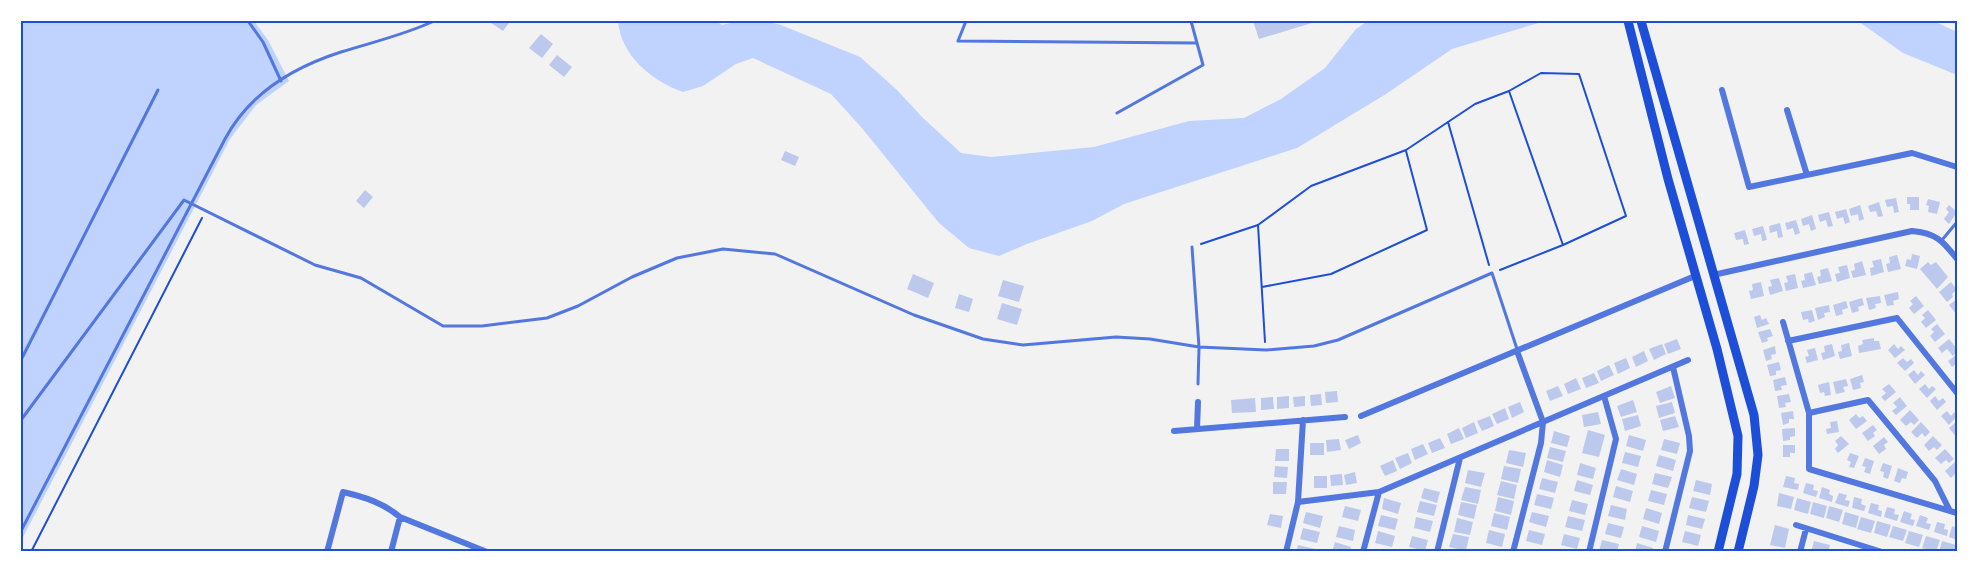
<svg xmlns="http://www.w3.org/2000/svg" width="1978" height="573" viewBox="0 0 1978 573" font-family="Mulish,sans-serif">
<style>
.water{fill:#bfd3fe}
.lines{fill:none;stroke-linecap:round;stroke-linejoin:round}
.river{stroke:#bfd3fe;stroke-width:26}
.building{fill:#bdc9ec}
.path{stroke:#1d4ed8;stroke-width:2}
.service{stroke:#5277de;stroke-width:3}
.minor{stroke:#5277de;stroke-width:6}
.secondary{stroke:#1d4ed8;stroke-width:9}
.neatline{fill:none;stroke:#1d4ed8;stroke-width:2}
</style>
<rect width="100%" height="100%" fill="#f2f2f2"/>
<path class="water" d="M21 21H254L268 40 289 81 256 105 230 139 21 541Z
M618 21H716L722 25C742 20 761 19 781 25L860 57 897 90 923 118 961 153 991 157 1094 147 1189 121 1244 118 1281 99 1325 68 1356 29 1368 21H1545L1452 49 1386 94 1297 148 1124 204 1092 221 1027 244 999 256 969 248 939 223 861 127 831 94 753 58 736 64 703 86 683 92C652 81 621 56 618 21Z
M1858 21H1908L1914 27 1957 44V75L1903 53Z"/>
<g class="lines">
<path class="river" d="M1902 21 1957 46"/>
</g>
<path class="building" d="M488 21H506L509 23 503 31Z
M1253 21H1315V22L1259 39Z
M541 34 553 44 542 58 529 48Z
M557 55 572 67 564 77 549 65Z
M785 151 799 157 795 166 781 160Z
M365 190 373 197 364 208 356 201Z
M1907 197H1919V210H1910V204H1907Z
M1896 198 1899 212 1894 213 1893 206 1887 207 1885 200Z
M1928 199 1940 202 1937 214 1928 212 1929 206 1926 205Z
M1879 202 1883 216 1878 217 1876 211 1870 212 1868 206Z
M1860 205 1864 219 1859 221 1858 214 1851 216 1849 209Z
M1949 205 1957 212 1949 224 1944 219 1949 212 1946 209Z
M1846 209 1850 222 1845 224 1843 217 1837 219 1835 212Z
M1829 212 1833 226 1828 227 1826 220 1820 222 1818 215Z
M1812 215 1816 229 1811 231 1809 224 1803 226 1801 219Z
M1796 220 1800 233 1795 235 1793 228 1787 230 1785 223Z
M1780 223 1783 237 1778 238 1777 231 1770 233 1769 226Z
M1763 226 1767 240 1762 241 1761 234 1754 236 1752 229Z
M1745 230 1749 244 1744 245 1743 239 1736 240 1734 233Z
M1912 254 1920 256 1917 269 1905 266 1907 259 1911 260Z
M1897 255 1901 269 1888 272 1886 264 1890 263 1889 257Z
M1881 259 1884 272 1871 276 1870 268 1874 267 1872 261Z
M1862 261 1866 275 1853 278 1851 271 1855 270 1854 264Z
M1928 262 1931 265 1936 262 1948 277 1937 289 1920 269Z
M1847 265 1850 278 1837 282 1835 274 1840 273 1838 267Z
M1828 268 1832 281 1819 284 1817 277 1821 276 1820 270Z
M1812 272 1816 285 1803 288 1801 281 1805 280 1804 274Z
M913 274 934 283 928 298 907 289Z
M1795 274 1798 288 1786 291 1784 283 1788 282 1786 276Z
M1779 278 1783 291 1770 295 1768 287 1772 286 1770 280Z
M1003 280 1024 286 1019 302 998 296Z
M1761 282 1764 296 1751 299 1749 291 1753 290 1752 284Z
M1951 282 1957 290 1952 294 1953 297 1947 302 1939 292Z
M1898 292 1899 299 1893 301 1894 305 1887 306 1884 295Z
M959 294 973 299 969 312 955 308Z
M1880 296 1881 303 1875 304 1876 308 1869 310 1866 298Z
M1916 296 1924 306 1914 314 1909 308 1913 304 1910 301Z
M1862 298 1864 305 1858 307 1859 311 1852 313 1849 302Z
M1957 299V315L1949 305Z
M1846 301 1848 308 1842 310 1843 314 1836 316 1833 305Z
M1002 303 1022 309 1017 325 997 319Z
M1829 305 1830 312 1824 313 1825 317 1818 320 1815 308Z
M1812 310 1815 321 1809 323 1808 319 1803 320 1801 312Z
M1928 310 1936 320 1926 328 1921 322 1925 318 1922 315Z
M1760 315 1762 320 1766 318 1769 324 1757 328 1754 317Z
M1937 324 1945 334 1935 342 1930 336 1934 332 1931 329Z
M1770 329 1773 336 1767 338 1768 341 1762 343 1758 332Z
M1874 338V341H1879L1881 349 1859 353 1858 346 1863 344 1862 340Z
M1677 339 1681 349 1668 354 1664 344Z
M1949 339 1957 349V352L1953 356 1947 349 1942 353 1938 348Z
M1849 343 1852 356 1840 359 1838 352 1842 351 1841 345Z
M1662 344 1666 354 1654 360 1649 349Z
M1832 344 1835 356 1823 360 1821 353 1825 352 1824 346Z
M1894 344 1898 349 1901 346 1905 350 1895 358 1888 350Z
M1775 346 1776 354 1771 355 1772 359 1766 361 1763 350Z
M1815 348 1818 360 1807 363 1805 357 1809 356 1807 350Z
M1644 351 1648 361 1636 367 1632 357Z
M1957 354V363L1952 367 1948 361Z
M1626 358 1630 368 1618 374 1614 363Z
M1903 358 1907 362 1911 359 1914 363 1905 371 1897 363Z
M1779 362 1781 370 1776 371V375L1770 376 1767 365Z
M1609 365 1614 375 1601 381 1597 371Z
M1914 370 1918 375 1921 371 1925 375 1915 384 1908 375Z
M1594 373 1599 383 1586 388 1582 378Z
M1862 375 1864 382 1860 383 1861 388 1853 390 1850 379Z
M1785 377 1787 385 1781 386 1782 390 1775 391 1773 380Z
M1576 378 1581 389 1568 394 1564 384Z
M1846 379 1848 386 1843 387 1845 392 1836 394 1833 382Z
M1829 382 1831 395 1825 396 1824 392 1820 393 1818 385Z
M1889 384 1896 392 1885 401 1881 397 1886 393 1882 389Z
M1925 384 1929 389 1932 386 1936 389 1927 398 1919 389Z
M1558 386 1563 396 1550 401 1546 391Z
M1671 386 1675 398 1660 403 1656 392Z
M1337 391 1338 402 1326 403 1325 392Z
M1321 394 1322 405 1311 406 1310 395Z
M1789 394 1791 402 1785 403 1786 407 1779 408 1777 396Z
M1289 396V408L1277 409V397Z
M1305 396V406L1294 407 1293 397Z
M1935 396 1939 401 1943 398 1946 402 1937 410 1930 401Z
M1273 397 1274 409 1261 410V398Z
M1900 397 1907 406 1896 415 1892 411 1897 407 1893 403Z
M1255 398 1256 412 1232 413 1231 400Z
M1633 400 1637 412 1621 417 1617 406Z
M1520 402 1524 412 1512 418 1508 407Z
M1672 402 1675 413 1659 418 1656 406Z
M1505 408 1509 419 1497 424 1492 414Z
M1910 410 1919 420 1914 425 1911 422 1906 426 1900 420Z
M1793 411 1794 419H1789V423L1783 425 1781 413Z
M1947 411 1951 416 1954 412 1957 416 1949 425 1941 416Z
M1598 412 1601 424 1584 427 1582 415Z
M1856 414 1859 418 1863 416 1867 421 1856 429 1849 420Z
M1638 415 1641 426 1625 431 1622 419Z
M1490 416 1494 426 1482 431 1477 421Z
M1675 416 1679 427 1663 431 1660 420Z
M1837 421 1839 432 1827 434 1826 429 1831 428 1830 422Z
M1474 422 1478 433 1466 438 1462 428Z
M1921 422 1930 432 1925 437 1922 433 1917 438 1911 432Z
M1955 423 1957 425V438L1949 428Z
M1873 425 1877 430 1873 433 1875 436 1868 441 1862 433Z
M1459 428 1464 439 1451 444 1447 434Z
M1795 428V436L1790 437V440L1783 441 1782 429Z
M1588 430 1605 435 1599 457 1582 453Z
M1554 431 1570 436 1567 447 1551 443Z
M1358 435 1361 443 1349 449 1345 440Z
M1629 435 1646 440 1643 451 1626 446Z
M1841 436 1849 444 1838 453 1835 449 1838 445 1835 441Z
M1933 436 1942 445 1937 450 1934 447 1929 451 1924 445Z
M1884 437 1888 442 1884 445 1886 449 1879 454 1873 446Z
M1440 438 1445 448 1432 453 1428 443Z
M1339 439 1341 450 1327 452 1326 440Z
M1664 439 1680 443 1677 454 1661 450Z
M1310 443H1324V455H1310Z
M1423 444 1428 454 1415 460 1411 449Z
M1783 445H1795V453H1790V457H1783Z
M1550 447 1566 451 1563 462 1547 458Z
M1276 449H1289V461H1275Z
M1945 449 1954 459 1949 463 1946 460 1941 464 1935 458Z
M1509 450 1526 453 1523 467 1506 463Z
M1625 452 1641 456 1638 467 1622 463Z
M1408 453 1412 463 1400 469 1395 458Z
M1850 453 1859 456 1854 468 1849 467 1851 462 1847 460Z
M1659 455 1676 460 1673 471 1656 466Z
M1865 458 1874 461 1870 474 1864 472 1866 467 1862 466Z
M1393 460 1397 471 1385 476 1380 466Z
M1547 460 1563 465 1560 477 1544 472Z
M1955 462 1957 472 1951 478 1945 471Z
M1580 463 1596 468 1593 479 1577 475Z
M1883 463 1892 466 1888 479 1883 477 1884 472 1880 471Z
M1275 466 1288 467 1287 478 1274 477Z
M1504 466 1521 469 1518 483 1501 479Z
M1898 468 1908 472 1906 479 1902 478 1900 483 1894 481Z
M1621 469 1637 474 1634 485 1617 480Z
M1468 470 1485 473 1481 487 1465 483Z
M1355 472 1357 483 1346 485 1344 475Z
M1655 473 1672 477 1668 488 1652 484Z
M1342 474 1343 485 1331 486 1330 475Z
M1314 476H1327V488H1314Z
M1786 476 1795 478 1794 483 1799 484 1798 490 1783 487Z
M1542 478 1558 482 1555 493 1539 489Z
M1577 480 1593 485 1590 495 1574 491Z
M1696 480 1712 484 1710 495 1693 491Z
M1501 481 1517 485 1514 499 1497 495Z
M1273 482H1287L1286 494H1273Z
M1806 483 1814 485 1813 490 1818 491 1816 497 1803 493Z
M1616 486 1633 491 1630 502 1613 497Z
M1465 487 1481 490 1478 504 1461 500Z
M1822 487 1830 490 1829 494 1833 496 1832 502 1819 498Z
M1424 488 1440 492 1437 503 1421 498Z
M1651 490 1667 494 1664 505 1648 501Z
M1779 493 1794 497 1791 509 1777 506Z
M1839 493 1847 495 1845 500 1850 501 1848 507 1835 503Z
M1537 494 1554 498 1551 509 1534 505Z
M1498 497 1514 501 1511 515 1495 511Z
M1692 497 1709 501 1706 512 1689 508Z
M1854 497 1862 499 1861 504 1866 506 1864 511 1852 508Z
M1384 498 1401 503 1398 514 1382 509Z
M1797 498 1811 502 1808 514 1794 510Z
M1572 500 1588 504 1585 515 1569 511Z
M1420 501 1437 505 1434 516 1417 512Z
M1461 502 1477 505 1474 519 1458 515Z
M1813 502 1827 506 1824 518 1810 514Z
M1871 503 1879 505 1878 510 1882 511 1881 517 1868 513Z
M1611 505 1627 509 1625 520 1608 516Z
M1345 506 1361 510 1358 521 1342 517Z
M1829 506 1843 510 1839 522 1826 518Z
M1887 507 1895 509 1894 514 1899 515 1897 521 1884 517Z
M1646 508 1662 513 1659 524 1643 519Z
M1904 511 1912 514 1910 519 1915 520 1913 526 1900 522Z
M1306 512 1323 516 1320 528 1303 523Z
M1532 512 1549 516 1546 527 1529 522Z
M1845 512 1859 516 1856 528 1842 524Z
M1494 513 1510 517 1507 530 1491 526Z
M1270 514 1283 516 1281 528 1267 525Z
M1381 515 1398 519 1395 530 1378 526Z
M1688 515 1705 519 1702 529 1686 525Z
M1920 515 1928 518 1926 523 1931 524 1929 530 1916 526Z
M1568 516 1585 520 1582 531 1565 527Z
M1416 517 1433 521 1430 532 1414 528Z
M1861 517 1875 521 1871 533 1857 529Z
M1457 518 1473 522 1470 535 1454 532Z
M1877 521 1891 525 1887 537 1874 533Z
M1937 522 1945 524 1944 529 1948 530 1947 536 1934 532Z
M1608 523 1624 527 1621 538 1605 534Z
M1775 525 1789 529 1785 548 1770 545Z
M1339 526 1355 530 1353 541 1336 537Z
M1642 526 1659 531 1656 542 1639 537Z
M1893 526 1907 530 1903 541 1889 537Z
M1952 526 1957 528V540L1949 537Z
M1303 528 1320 532 1317 543 1300 539Z
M1489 530 1505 534 1502 547 1486 543Z
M1529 530 1545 534 1542 545 1526 541Z
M1378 531 1395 536 1392 547 1375 543Z
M1685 531 1701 535 1698 546 1682 542Z
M1909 531 1923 535 1919 547 1905 543Z
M1453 534 1469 537 1466 551 1449 547Z
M1564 534 1580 538 1577 549 1561 545Z
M1412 536 1428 540 1425 551 1409 547Z
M1926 536 1940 540 1936 552 1922 548Z
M1602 540 1619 544 1617 552 1599 551Z
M1814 541 1830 545 1828 552H1811Z
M1942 541 1956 545 1954 552H1939Z
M1335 542 1351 547 1350 552H1332Z
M1637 543 1653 548 1652 552H1635Z
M1298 545 1315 549 1314 552H1296Z"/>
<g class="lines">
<path class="path" d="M1509 91 1563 245
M1448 122 1489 265
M1258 225 1265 342
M1201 244 1258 225 1311 186 1406 150 1475 104 1509 91 1541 73 1579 74 1626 216 1563 245 1500 270
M1262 287 1331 274 1427 230 1406 151
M31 552 202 218"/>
<path class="service" d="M248 21 263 42 281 81
M966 21 958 41 1197 43
M1117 113 1203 65 1191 21
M1942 240 1957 222
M1192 247 1199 347 1198 384
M21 360 158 90
M21 420 184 200 315 265 361 278 443 326H482L547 318 578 306 632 277 677 258 723 249 775 254 914 315 983 339 1023 345 1116 337 1150 339 1199 347 1266 350 1314 346 1338 340 1492 273 1517 349
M21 531 225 139C249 94 294 67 341 52 373 42 404 35 434 21"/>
<path class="minor" d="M1722 90 1749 187 1912 153 1957 167
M1787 110 1807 175
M1713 275 1912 231C1936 233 1943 241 1957 259
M1783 322 1809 413V469L1957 513
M1788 341 1897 318 1957 393
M1809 413 1868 400 1935 481 1950 511
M1361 416 1695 276
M1197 429 1198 402
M1174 431 1345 417
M1298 502 1379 492 1688 360
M1796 525 1882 552
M327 552 343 492C365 497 383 503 400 517L487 552
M391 552 400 517
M1286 552 1298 502 1303 420
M1363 552 1379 492
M1437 552 1460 458
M1513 552 1541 443 1543 422 1517 351
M1589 552 1616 439 1604 396
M1665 552 1690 451 1689 436 1673 367
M1800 552 1806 529"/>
<path class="secondary" d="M1628 21 1668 179 1717 349 1738 436 1737 474 1718 552
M1641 21 1754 415 1758 455 1754 486 1738 552"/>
</g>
<rect width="1978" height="573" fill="none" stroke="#ffffff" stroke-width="45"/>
<rect x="22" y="22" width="1934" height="528" class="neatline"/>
</svg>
